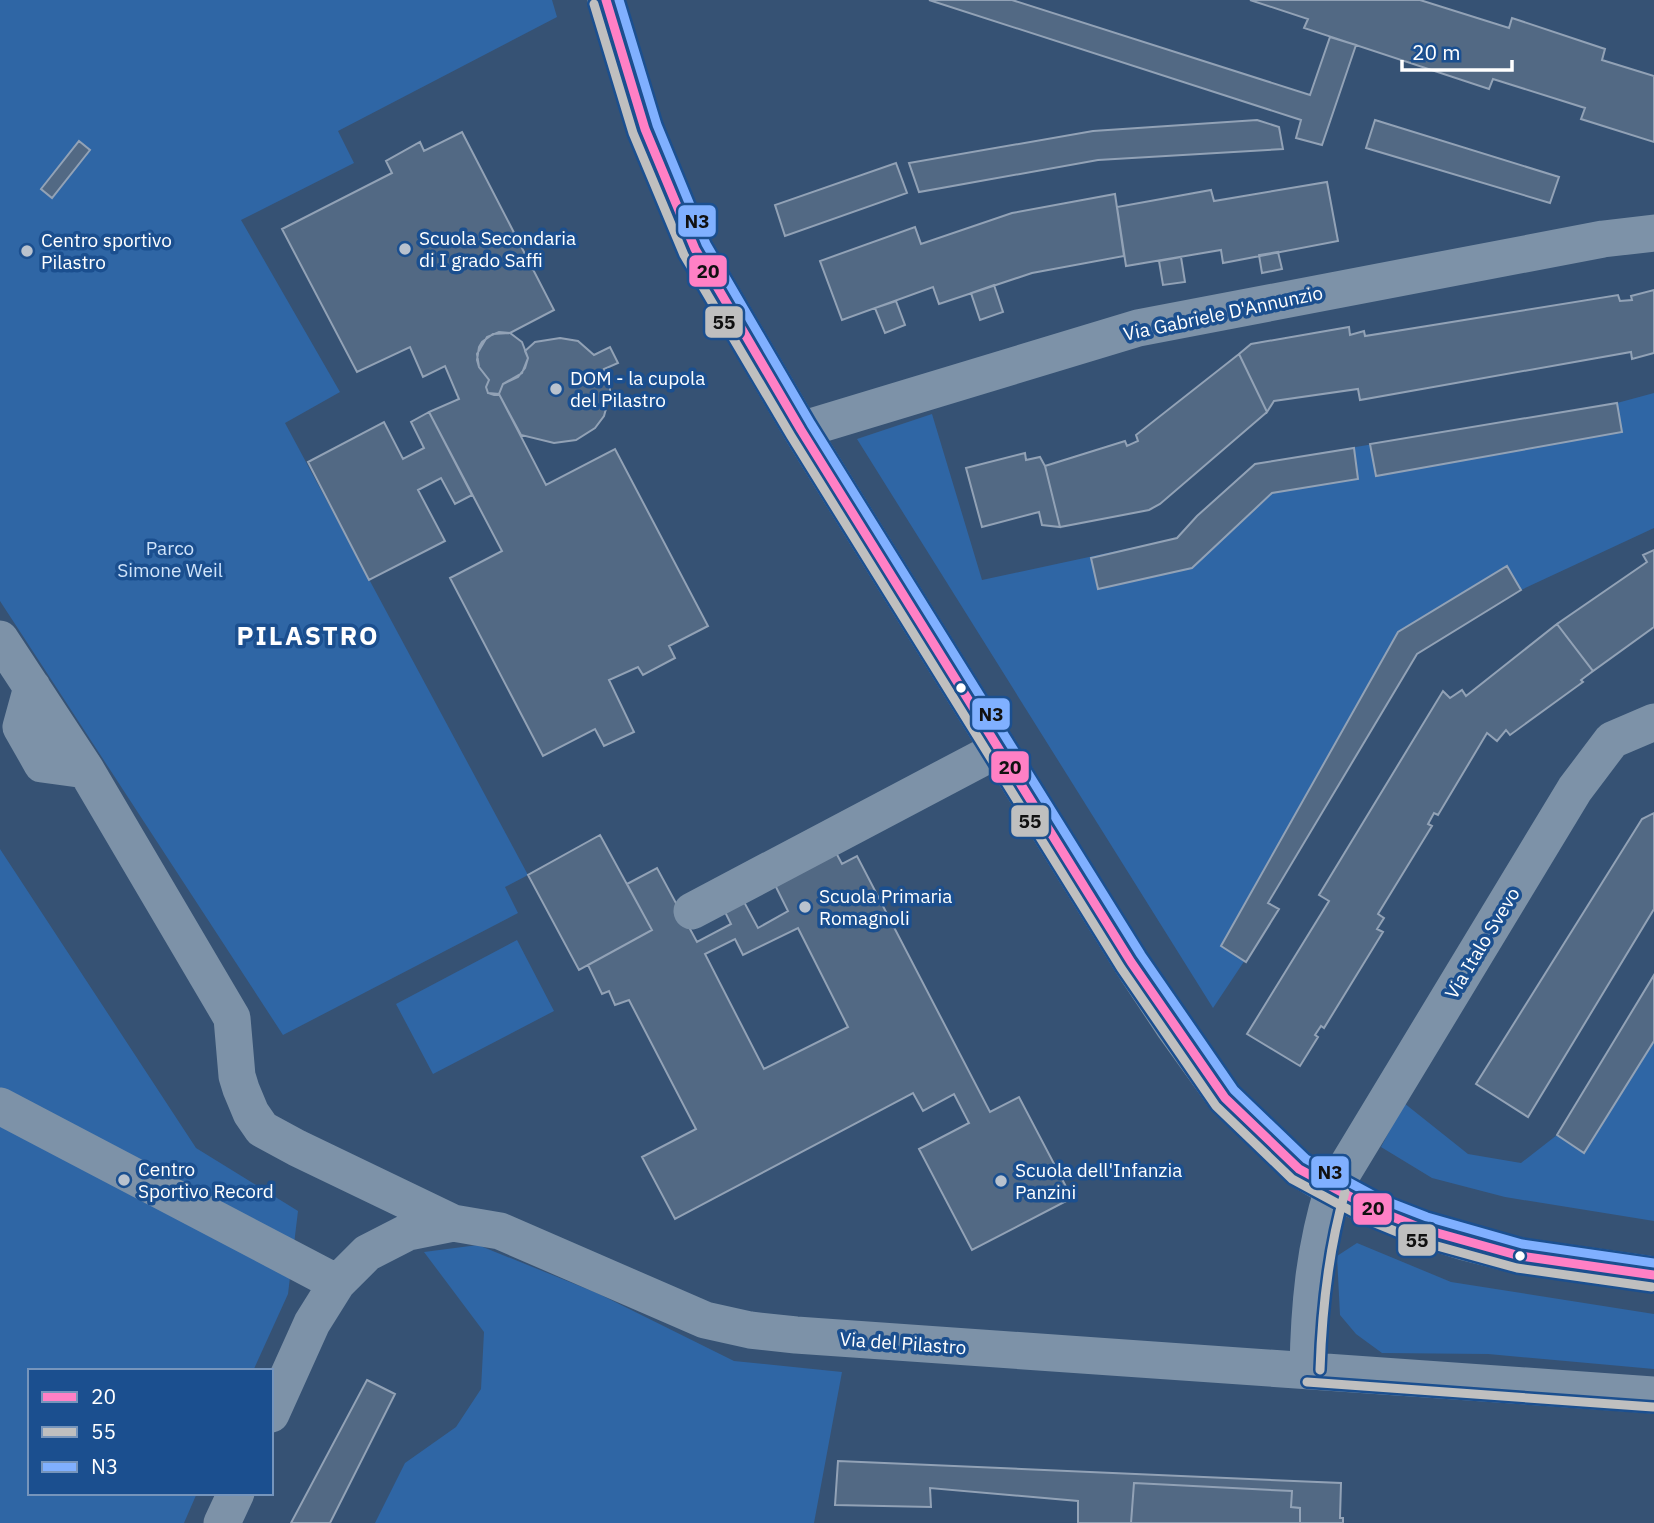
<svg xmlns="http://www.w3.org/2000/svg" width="1654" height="1523" viewBox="0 0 1654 1523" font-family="'IBM Plex Sans',sans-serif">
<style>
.green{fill:#2f66a5}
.building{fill:#526984;stroke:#92a2b6;stroke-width:2;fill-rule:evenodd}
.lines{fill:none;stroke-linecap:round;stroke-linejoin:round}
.minor{stroke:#7d92a8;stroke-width:37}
.bus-1-casing{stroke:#1b4f8f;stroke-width:14}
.bus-2-casing{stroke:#1b4f8f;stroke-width:14}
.bus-3-casing{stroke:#1b4f8f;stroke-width:14}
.bus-1{stroke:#ff80c5;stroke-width:9}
.bus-2{stroke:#bfbfbf;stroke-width:9}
.bus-3{stroke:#80b0ff;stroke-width:9}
.poi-dot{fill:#b9c2ce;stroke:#1b4f8f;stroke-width:2.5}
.bus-dot{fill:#fff;stroke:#1b4f8f;stroke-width:2.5}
.labels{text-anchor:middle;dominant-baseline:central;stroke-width:7;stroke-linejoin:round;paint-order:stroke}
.poi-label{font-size:19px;fill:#fff;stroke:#1b4f8f;text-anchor:start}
.street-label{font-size:19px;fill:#fff;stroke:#1b4f8f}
.park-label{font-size:19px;fill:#cfe3fa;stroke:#1b4f8f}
.district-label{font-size:26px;font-weight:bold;letter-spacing:2px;fill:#fff;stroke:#1b4f8f}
.line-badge{stroke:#1b4f8f;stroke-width:2.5}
.pale-badge-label{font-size:19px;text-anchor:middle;font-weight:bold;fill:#111}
</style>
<rect width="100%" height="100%" fill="#365274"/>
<path class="green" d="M0 0H552L557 17 338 131 354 163 241 220 340 392 285 423 528 875 505 887 518 913 283 1035 0 601Z
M1654 393V528L1521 590 1417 654 1268 902 1279 909 1213 1008 857 439 932 414 982 580 1177 538 1197 516 1255 464 1617 403Z
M0 849 196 1148 298 1211 288 1294 253 1371H30V1493H197L184 1523H0Z
M517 940 554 1011 433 1074 396 1004Z
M1654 975V1221L1505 1197 1432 1178 1381 1147 1404 1103 1468 1154 1521 1163 1557 1135Z
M1357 1243 1451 1282 1654 1314V1369L1488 1354 1382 1353 1356 1334 1340 1315 1337 1256Z
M478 1245 597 1293 734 1361 842 1372 814 1523H375L405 1463 456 1427 481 1389 484 1332 424 1252Z"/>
<path class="building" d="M929 0H1012L1310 95 1330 37 1356 45 1322 145 1296 138 1301 120Z
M1250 0H1420L1509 28 1512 18 1605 49 1602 60 1654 76V142L1581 119 1585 108 1493 79 1489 89 1304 28 1308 19Z
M1257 120 1279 127 1283 149 1098 160 919 192 909 163 1093 131Z
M1375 120 1559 177 1550 203 1366 148Z
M462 132 554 310 510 333 493 334 482 342 479 347 477 360 479 367 489 380 486 387 488 393 499 394 546 485 615 449 708 626 669 646 675 658 643 675 638 667 609 680 634 732 604 746 595 729 543 756 450 578 502 551 429 412 459 399 445 366 423 377 410 347 357 372 282 229 392 173 386 161 420 142 424 151Z
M79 141 90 150 52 198 41 189Z
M896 163 907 193 785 236 775 205Z
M1327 182 1338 241 1223 263 1221 250 1126 266 1117 207 1211 190 1214 201Z
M1115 194 1124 256 1032 273 939 304 933 287 842 320 820 261 915 227 921 244 1012 213Z
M1278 252 1282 269 1262 273 1259 255Z
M1181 257 1185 282 1163 285 1159 261Z
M994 285 1003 312 980 320 971 293Z
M1654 290V353L1632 359 1631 352 1360 400 1358 389 1274 401 1267 412 1239 354 1251 344 1349 327 1350 335 1364 331 1365 336 1618 295 1620 301 1632 300 1631 296Z
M896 301 905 325 885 333 875 308Z
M499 332 510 333 522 342 528 358 522 373 503 384 499 394 494 395 488 393 486 387 489 380 479 367 477 354 487 337Z
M560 338 578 341 594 355 610 347 618 363 604 369 610 384V394L604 416 595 428 576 440 554 443 521 435 499 394 503 384 518 377 525 368 528 358 525 351 535 342Z
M1239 354 1267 412 1160 504 1149 510 1060 527 1045 466 1125 441 1127 446 1138 441 1136 435Z
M1617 403 1622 432 1376 476 1370 444Z
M429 412 472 495 455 504 441 478 418 490 445 541 369 580 308 462 384 422 403 459 424 448 411 422Z
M1354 448 1358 479 1272 493 1192 568 1098 589 1091 558 1177 538 1197 516 1255 464Z
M1025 453 1026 460 1040 457 1045 466 1060 527 1042 525 1039 512 982 527 966 468Z
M1654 550V627L1593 671 1557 624 1647 562 1643 555Z
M1507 566 1521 590 1417 654 1268 903 1279 909 1246 962 1221 946 1398 632Z
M1557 624 1593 671 1581 680 1583 682 1510 735 1506 730 1497 741 1487 733 1438 815 1434 813 1428 824 1432 826 1378 914 1384 918 1377 929 1383 932 1324 1028 1321 1026 1315 1035 1318 1037 1300 1066 1247 1034 1329 901 1319 895 1443 691 1450 698 1462 690 1466 696Z
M1654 813V909L1528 1117 1476 1084 1642 819Z
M600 835 652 930 579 970 528 875Z
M833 847 842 864 857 856 990 1112 1019 1097 1072 1198 972 1250 919 1149 969 1123 954 1094 923 1111 913 1093 675 1219 642 1157 696 1129 629 1000 615 1005 609 991 602 994 588 965 652 930 627 884 657 868 697 942 731 924 724 910 743 900 758 928 788 911 772 879ZM798 928 848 1027 764 1069 705 954 735 939 743 955Z
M1654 975V1041L1584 1153 1557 1135Z
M367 1380 395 1394 330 1523H291Z
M838 1461 1341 1483 1340 1518H1343V1523H1300V1508L1291 1507 1292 1491 1134 1483 1131 1523H1078V1501L930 1488 931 1507 835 1505Z
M1134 1483 1292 1491 1291 1507 1300 1508V1523H1131Z"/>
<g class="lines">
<path class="minor" d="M606 0 645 129 695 249 801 430 1131 962 1174 1027 1225 1098 1299 1169 1333 1189 1373 1209 1423 1229 1465 1242 1520 1256 1654 1275
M801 430 1138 328 1603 239 1654 233
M0 639 86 770 232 1018 237 1076 241 1089 251 1113 262 1129 297 1148 453 1223
M32 687 21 727 42 764 86 770
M692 911 999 749
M0 1106 337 1283
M1308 1370C1309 1308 1314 1249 1333 1189L1575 789 1612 740 1654 722
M271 1414 312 1323 337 1283 367 1253 408 1232 453 1223 500 1231 705 1320 750 1330 796 1335 1654 1395
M222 1523 236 1493"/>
<defs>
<path id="bus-1" d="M606 0 645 129 695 249 801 430 1131 962 1225 1098 1299 1169 1373 1209 1423 1229 1520 1256 1654 1275"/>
<path id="bus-2" d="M594 4 633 133 684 255 791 436 1121 968 1216 1106 1292 1179 1368 1220 1419 1241 1517 1268 1652 1287
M1320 1370C1322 1310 1328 1251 1345 1192
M1307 1382 1653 1407"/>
<path id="bus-3" d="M619 0 657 125 706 244 811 424 1141 955 1234 1090 1306 1159 1378 1198 1427 1217 1522 1244 1654 1263"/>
</defs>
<use href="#bus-1" class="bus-1-casing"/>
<use href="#bus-2" class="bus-2-casing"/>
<use href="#bus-3" class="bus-3-casing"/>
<use href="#bus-1" class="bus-1"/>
<use href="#bus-2" class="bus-2"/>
<use href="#bus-3" class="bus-3"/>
</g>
<g class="poi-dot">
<circle cx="405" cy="249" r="7"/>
<circle cx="27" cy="251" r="7"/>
<circle cx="556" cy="389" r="7"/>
<circle cx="805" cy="907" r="7"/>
<circle cx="124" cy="1180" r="7"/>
<circle cx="1001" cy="1181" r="7"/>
</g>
<g class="bus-dot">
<circle cx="961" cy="688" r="6"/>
<circle cx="1520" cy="1256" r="6"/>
</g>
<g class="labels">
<g class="poi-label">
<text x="419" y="238">Scuola Secondaria<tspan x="419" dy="22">di I grado Saffi</tspan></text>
<text x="41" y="240">Centro sportivo<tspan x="41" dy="22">Pilastro</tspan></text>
<text x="570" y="378">DOM - la cupola<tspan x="570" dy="22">del Pilastro</tspan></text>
<text x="819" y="896">Scuola Primaria<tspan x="819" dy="22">Romagnoli</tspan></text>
<text x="138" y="1169">Centro<tspan x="138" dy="22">Sportivo Record</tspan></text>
<text x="1015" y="1170">Scuola dell'Infanzia<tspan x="1015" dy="22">Panzini</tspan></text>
</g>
<g class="street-label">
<text transform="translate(1223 313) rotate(-12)">Via Gabriele D'Annunzio</text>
<text transform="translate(1482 943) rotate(-59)">Via Italo Svevo</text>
<text transform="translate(903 1343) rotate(4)">Via del Pilastro</text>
</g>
<g class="park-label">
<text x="170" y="548">Parco<tspan x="170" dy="22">Simone Weil</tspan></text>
</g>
<g class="district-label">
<text x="308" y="635">PILASTRO</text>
</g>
</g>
<g class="line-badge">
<rect x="677" y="204" width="40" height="34" rx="7" fill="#80b0ff"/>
<rect x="688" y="254" width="40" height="34" rx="7" fill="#ff80c5"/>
<rect x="704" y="305" width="40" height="34" rx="7" fill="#bfbfbf"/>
<rect x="971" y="697" width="40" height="34" rx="7" fill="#80b0ff"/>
<rect x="990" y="750" width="40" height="34" rx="7" fill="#ff80c5"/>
<rect x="1010" y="804" width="40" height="34" rx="7" fill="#bfbfbf"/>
<rect x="1310" y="1155" width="40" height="34" rx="7" fill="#80b0ff"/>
<rect x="1352" y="1192" width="41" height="34" rx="7" fill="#ff80c5"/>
<rect x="1397" y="1223" width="40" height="34" rx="7" fill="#bfbfbf"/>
</g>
<g class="pale-badge-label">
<text x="697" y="228">N3</text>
<text x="708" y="278">20</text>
<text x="724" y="329">55</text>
<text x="991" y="721">N3</text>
<text x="1010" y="774">20</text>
<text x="1030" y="828">55</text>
<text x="1330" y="1179">N3</text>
<text x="1373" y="1215">20</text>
<text x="1417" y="1247">55</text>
</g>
<rect x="28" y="1369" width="245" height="126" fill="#1b4f8f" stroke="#7695bc" stroke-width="2"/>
<rect x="42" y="1392" width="35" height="10" fill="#ff80c5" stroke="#7695bc" stroke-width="2"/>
<text x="91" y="1404" font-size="21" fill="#ffffff">20</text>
<rect x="42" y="1427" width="35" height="10" fill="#bfbfbf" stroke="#7695bc" stroke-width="2"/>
<text x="91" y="1439" font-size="21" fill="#ffffff">55</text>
<rect x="42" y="1462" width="35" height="10" fill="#80b0ff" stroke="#7695bc" stroke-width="2"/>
<text x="91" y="1474" font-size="21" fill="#ffffff">N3</text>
<path d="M1402 60v10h110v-10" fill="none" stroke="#ffffff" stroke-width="3.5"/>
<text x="1412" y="60" font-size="21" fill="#ffffff" stroke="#1b4f8f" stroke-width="5" paint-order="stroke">20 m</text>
</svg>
